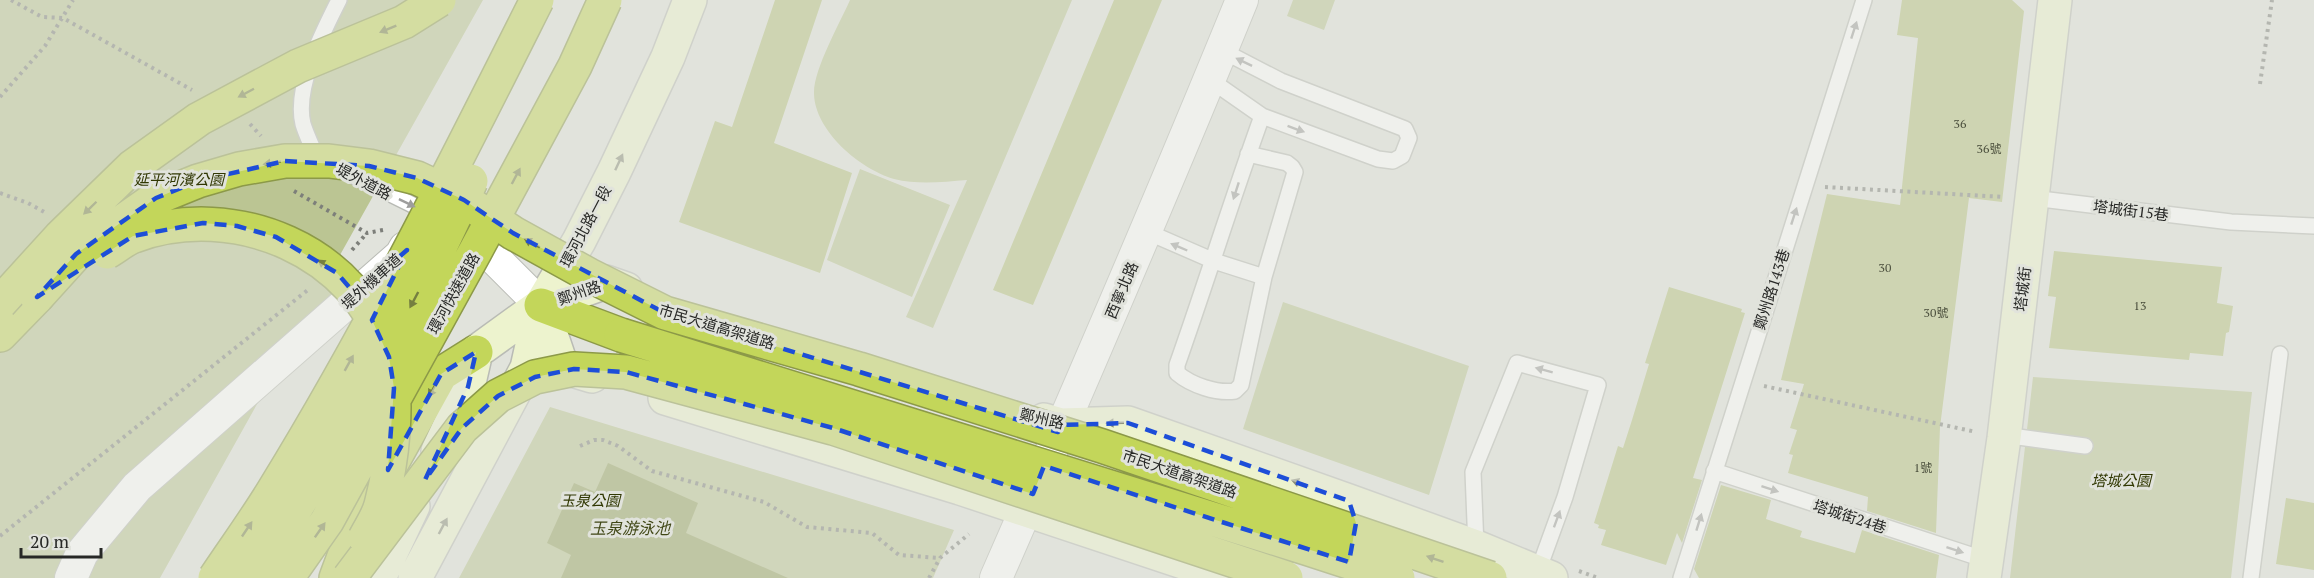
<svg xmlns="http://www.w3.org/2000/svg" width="2314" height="578" viewBox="0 0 2314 578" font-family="'PT Serif','Noto Sans TC',serif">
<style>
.green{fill:#bbc593}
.water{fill:#96a261}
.building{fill:#b5c27f}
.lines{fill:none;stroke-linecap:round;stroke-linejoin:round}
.lane-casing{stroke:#b9bbb5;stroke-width:18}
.street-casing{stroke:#b9bbb5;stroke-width:34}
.secondary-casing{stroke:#b9bbb5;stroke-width:36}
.highway-casing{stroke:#8c9948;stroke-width:36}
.path{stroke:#7d7f7a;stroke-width:4;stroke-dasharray:3 4.5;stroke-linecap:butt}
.lane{stroke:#fff;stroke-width:15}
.street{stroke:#fff;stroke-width:32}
.secondary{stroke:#edf3ce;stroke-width:33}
.highway{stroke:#c3d65a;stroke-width:33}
.highway-bridge-casing{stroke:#8c9948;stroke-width:36;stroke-linecap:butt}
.highway-bridge{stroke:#c3d65a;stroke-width:33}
.oneway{fill:#757f40}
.oneway2{fill:#9e9e9d}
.oneway3{fill:#8a8e7a}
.marked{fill:none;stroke:#1d4ed8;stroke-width:4.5;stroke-dasharray:12 8;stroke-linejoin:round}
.labels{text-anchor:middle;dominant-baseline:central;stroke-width:6;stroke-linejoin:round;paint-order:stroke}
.number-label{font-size:12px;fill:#4a4e3c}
.park-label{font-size:15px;font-style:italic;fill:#313803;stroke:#e1e3dc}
.street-label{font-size:15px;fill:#272826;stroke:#e1e3dc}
.water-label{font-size:16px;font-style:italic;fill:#414817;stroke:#e1e3dc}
</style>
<rect width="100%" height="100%" fill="#e1e3dc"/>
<path class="green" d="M0 0H483L340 255 357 277 304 320 160 578H0Z
M850 0H1072L933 328 906 317 967 180C943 182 918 185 894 179 860 169 815 131 814 94 813 70 840 23 850 0Z
M1293 0H1335L1324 30 1287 16Z
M860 169 950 205 912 297 827 260Z
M1283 302 1469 366 1429 495 1243 429Z
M2033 377 2252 392 2231 578H2010Z
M550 407 954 530 933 578H459Z"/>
<path class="water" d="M608 463 698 503 686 533 788 578H561L571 555 547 543 574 483 595 492Z"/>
<path class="building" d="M775 0H822L774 143 852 173 820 273 679 222 715 121 732 127Z
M1114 0H1162L1033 305 993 290Z
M1902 0H2012L2024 11 2002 202 1969 198 1940 427 1936 533 1867 511 1868 497 1788 473 1793 455 1789 454 1797 430 1790 428 1804 384 1781 380 1827 194 1900 205 1918 38 1897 35Z
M2054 251 2222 267 2217 303 2233 306 2229 332 2226 333 2223 356 2190 353 2189 360 2049 348 2056 297 2048 296Z
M1669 287 1742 309 1741 312 1745 313 1693 478 1702 480 1682 543 1677 533 1666 565 1601 545 1606 530 1598 528 1599 525 1594 523 1618 446 1623 448 1632 420 1649 364 1645 363Z
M1721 485 1771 500 1766 519 1802 531 1800 537 1855 553 1862 530 1939 555 1936 578H1699L1694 569Z
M2286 498 2314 503V570L2276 564Z"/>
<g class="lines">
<defs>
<path id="lane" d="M1209 79 1262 116 1378 159 1393 161 1402 156 1409 138 1405 129 1281 81 1221 50
M1248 154 1287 163 1292 167 1295 172 1264 277 1241 385 1235 391C1217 394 1191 385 1177 373V365C1206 283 1232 199 1262 116
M324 159 315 154C311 144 306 134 303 124 294 87 323 32 339 0
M350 174 431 214
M2032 198 2231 222 2314 226
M1145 231 1214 261 1264 277
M2004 438 2011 436 2085 446
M1714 471 1986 560
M1476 547 1473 472 1517 363 1598 385 1565 497 1537 574
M1681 578 1864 0
M2251 578 2280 354"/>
<path id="street" d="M460 229 471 235 541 305
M71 578 82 553 137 487 401 255 405 248
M996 578C1080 386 1163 194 1242 0"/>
<path id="secondary" d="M541 305 562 367 592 376
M665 398 960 488 1231 578
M1044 420 1061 425 1128 423 1349 501 1476 547 1551 578
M438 451 468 387 476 352 541 305 606 282 626 289
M379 578 413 506
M415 578 527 368 541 305 579 241 614 172 668 57 690 0
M1984 578 2004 438 2055 0"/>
<path id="highway" d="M541 305 621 335
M0 335 37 297
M336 578 352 535 441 374 476 352"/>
</defs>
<use href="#lane" class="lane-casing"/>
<use href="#street" class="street-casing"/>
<use href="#secondary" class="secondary-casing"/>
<use href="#highway" class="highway-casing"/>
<path class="path" d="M11 0 42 17 63 18 192 90
M2260 84 2272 0
M0 97 45 46 73 0
M250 124 261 136
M1825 187 2004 197
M294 191 367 233 383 230
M0 193 28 203 46 213
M352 250 367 233
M1764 386 1976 432
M580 446 594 440H603L618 446 652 471 764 502 807 527 872 533 899 555 940 558
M0 536 309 289
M1579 571 1598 578
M929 578 940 558 969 534"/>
<use href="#lane" class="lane"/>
<use href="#street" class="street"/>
<use href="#secondary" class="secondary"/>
<use href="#highway" class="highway"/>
<defs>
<path id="highway-bridge" d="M107 252C116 247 125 239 134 236 234 199 359 251 388 356 400 399 392 463 381 505 378 517 370 528 365 538
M37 297 76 254 156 198 198 181 239 169 285 161H329L369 166 417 178 464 200 513 233 589 275 665 313 859 369 1102 446 1490 578
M0 303 60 237 132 167 199 119 298 66 404 22 439 0
M621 335 1306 548 1398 578
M215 578C235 548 257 518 275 488 372 330 454 165 537 0
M251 578C334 452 409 319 471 181
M287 578 327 521 476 250 575 66 605 0
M349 578 462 428 498 396 535 377 574 369 626 372 833 428 1286 578"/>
</defs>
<use href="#highway-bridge" class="highway-bridge-casing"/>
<use href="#highway-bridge" class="highway-bridge"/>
</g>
<defs><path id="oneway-solid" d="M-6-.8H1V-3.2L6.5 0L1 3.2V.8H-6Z" transform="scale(1.5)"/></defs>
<g class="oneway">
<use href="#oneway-solid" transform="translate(388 29) rotate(158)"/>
<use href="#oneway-solid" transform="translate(246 93) rotate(152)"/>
<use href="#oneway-solid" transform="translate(272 163) rotate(171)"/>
<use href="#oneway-solid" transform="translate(516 176) rotate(-62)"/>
<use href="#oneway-solid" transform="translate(90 208) rotate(136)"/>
<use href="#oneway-solid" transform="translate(532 243) rotate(-151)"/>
<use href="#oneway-solid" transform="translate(325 265) rotate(-145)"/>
<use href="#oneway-solid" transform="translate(414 300) rotate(118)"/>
<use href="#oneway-solid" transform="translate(349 363) rotate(-61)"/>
<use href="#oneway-solid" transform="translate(433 389) rotate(119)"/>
<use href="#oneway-solid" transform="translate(247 529) rotate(-56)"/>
<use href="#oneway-solid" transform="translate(320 530) rotate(-55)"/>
<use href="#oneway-solid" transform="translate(1435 559) rotate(-161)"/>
</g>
<g class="oneway2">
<use href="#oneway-solid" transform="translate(1854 30) rotate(-72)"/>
<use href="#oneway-solid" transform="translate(1244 62) rotate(-154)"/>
<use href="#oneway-solid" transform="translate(1296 129) rotate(20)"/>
<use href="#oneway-solid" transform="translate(1236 191) rotate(108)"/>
<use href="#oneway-solid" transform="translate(407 203) rotate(26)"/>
<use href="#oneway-solid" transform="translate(1794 216) rotate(-72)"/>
<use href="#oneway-solid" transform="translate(1179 247) rotate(-157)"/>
<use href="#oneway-solid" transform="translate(1544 370) rotate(-165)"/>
<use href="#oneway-solid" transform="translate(1770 489) rotate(18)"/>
<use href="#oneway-solid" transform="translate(1557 519) rotate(-70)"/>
<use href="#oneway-solid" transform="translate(1699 522) rotate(-73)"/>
<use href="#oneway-solid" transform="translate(1955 550) rotate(18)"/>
</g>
<g class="oneway3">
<use href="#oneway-solid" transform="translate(619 162) rotate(-65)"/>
<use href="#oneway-solid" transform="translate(1115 423) rotate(178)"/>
<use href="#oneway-solid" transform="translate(1300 483) rotate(-161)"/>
<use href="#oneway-solid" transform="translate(443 526) rotate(-62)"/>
</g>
<path d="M0 0H2314V578H0ZM285 161 369 166 417 178 464 200 513 233 665 313 1058 432 1061 425 1128 423 1349 501 1356 523 1349 562 1044 466 1033 494 833 428 626 372 574 369 535 377 498 396 462 428 425 480 468 387 476 352 441 374 388 470 394 388 389 357 372 320 407 250 356 295 337 273 276 237 237 226 203 223 133 236 37 297 76 254 156 198 198 181Z" fill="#e1e3dc" fill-opacity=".55" fill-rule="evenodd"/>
<path class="marked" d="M285 161 369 166 417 178 464 200 513 233 665 313 1058 432 1061 425 1128 423 1349 501 1356 523 1349 562 1044 466 1033 494 833 428 626 372 574 369 535 377 498 396 462 428 425 480 468 387 476 352 441 374 388 470 394 388 389 357 372 320 407 250 356 295 337 273 276 237 237 226 203 223 133 236 37 297 76 254 156 198 198 181Z"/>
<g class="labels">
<g class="number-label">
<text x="1960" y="123">36</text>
<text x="1989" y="148">36號</text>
<text x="1885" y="267">30</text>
<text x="2140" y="305">13</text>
<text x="1936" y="312">30號</text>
<text x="1923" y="467">1號</text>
</g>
<g class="park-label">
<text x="179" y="179">延平河濱公園</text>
<text x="2121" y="480">塔城公園</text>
<text x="590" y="500">玉泉公園</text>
</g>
<g class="street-label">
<text transform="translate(364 181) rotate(28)">堤外道路</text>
<text transform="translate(2131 210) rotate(7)">塔城街15巷</text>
<text transform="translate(585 226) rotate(-62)">環河北路一段</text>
<text transform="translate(371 281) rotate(-42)">堤外機車道</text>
<text transform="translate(1771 289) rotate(-72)">鄭州路143巷</text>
<text transform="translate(2022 289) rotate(-83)">塔城街</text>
<text transform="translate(1121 290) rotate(-67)">西寧北路</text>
<text transform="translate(579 292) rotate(-19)">鄭州路</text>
<text transform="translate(453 293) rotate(-61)">環河快速道路</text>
<text transform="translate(717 326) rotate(17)">市民大道高架道路</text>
<text transform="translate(1042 418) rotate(13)">鄭州路</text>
<text transform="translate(1180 473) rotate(19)">市民大道高架道路</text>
<text transform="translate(1850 516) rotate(18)">塔城街24巷</text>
</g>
<g class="water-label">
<text x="630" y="528">玉泉游泳池</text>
</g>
</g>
<path d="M21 548v9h80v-9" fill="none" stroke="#272826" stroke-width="3"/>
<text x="30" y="548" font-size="18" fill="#272826" stroke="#e1e3dc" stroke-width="4.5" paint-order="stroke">20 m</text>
</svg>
